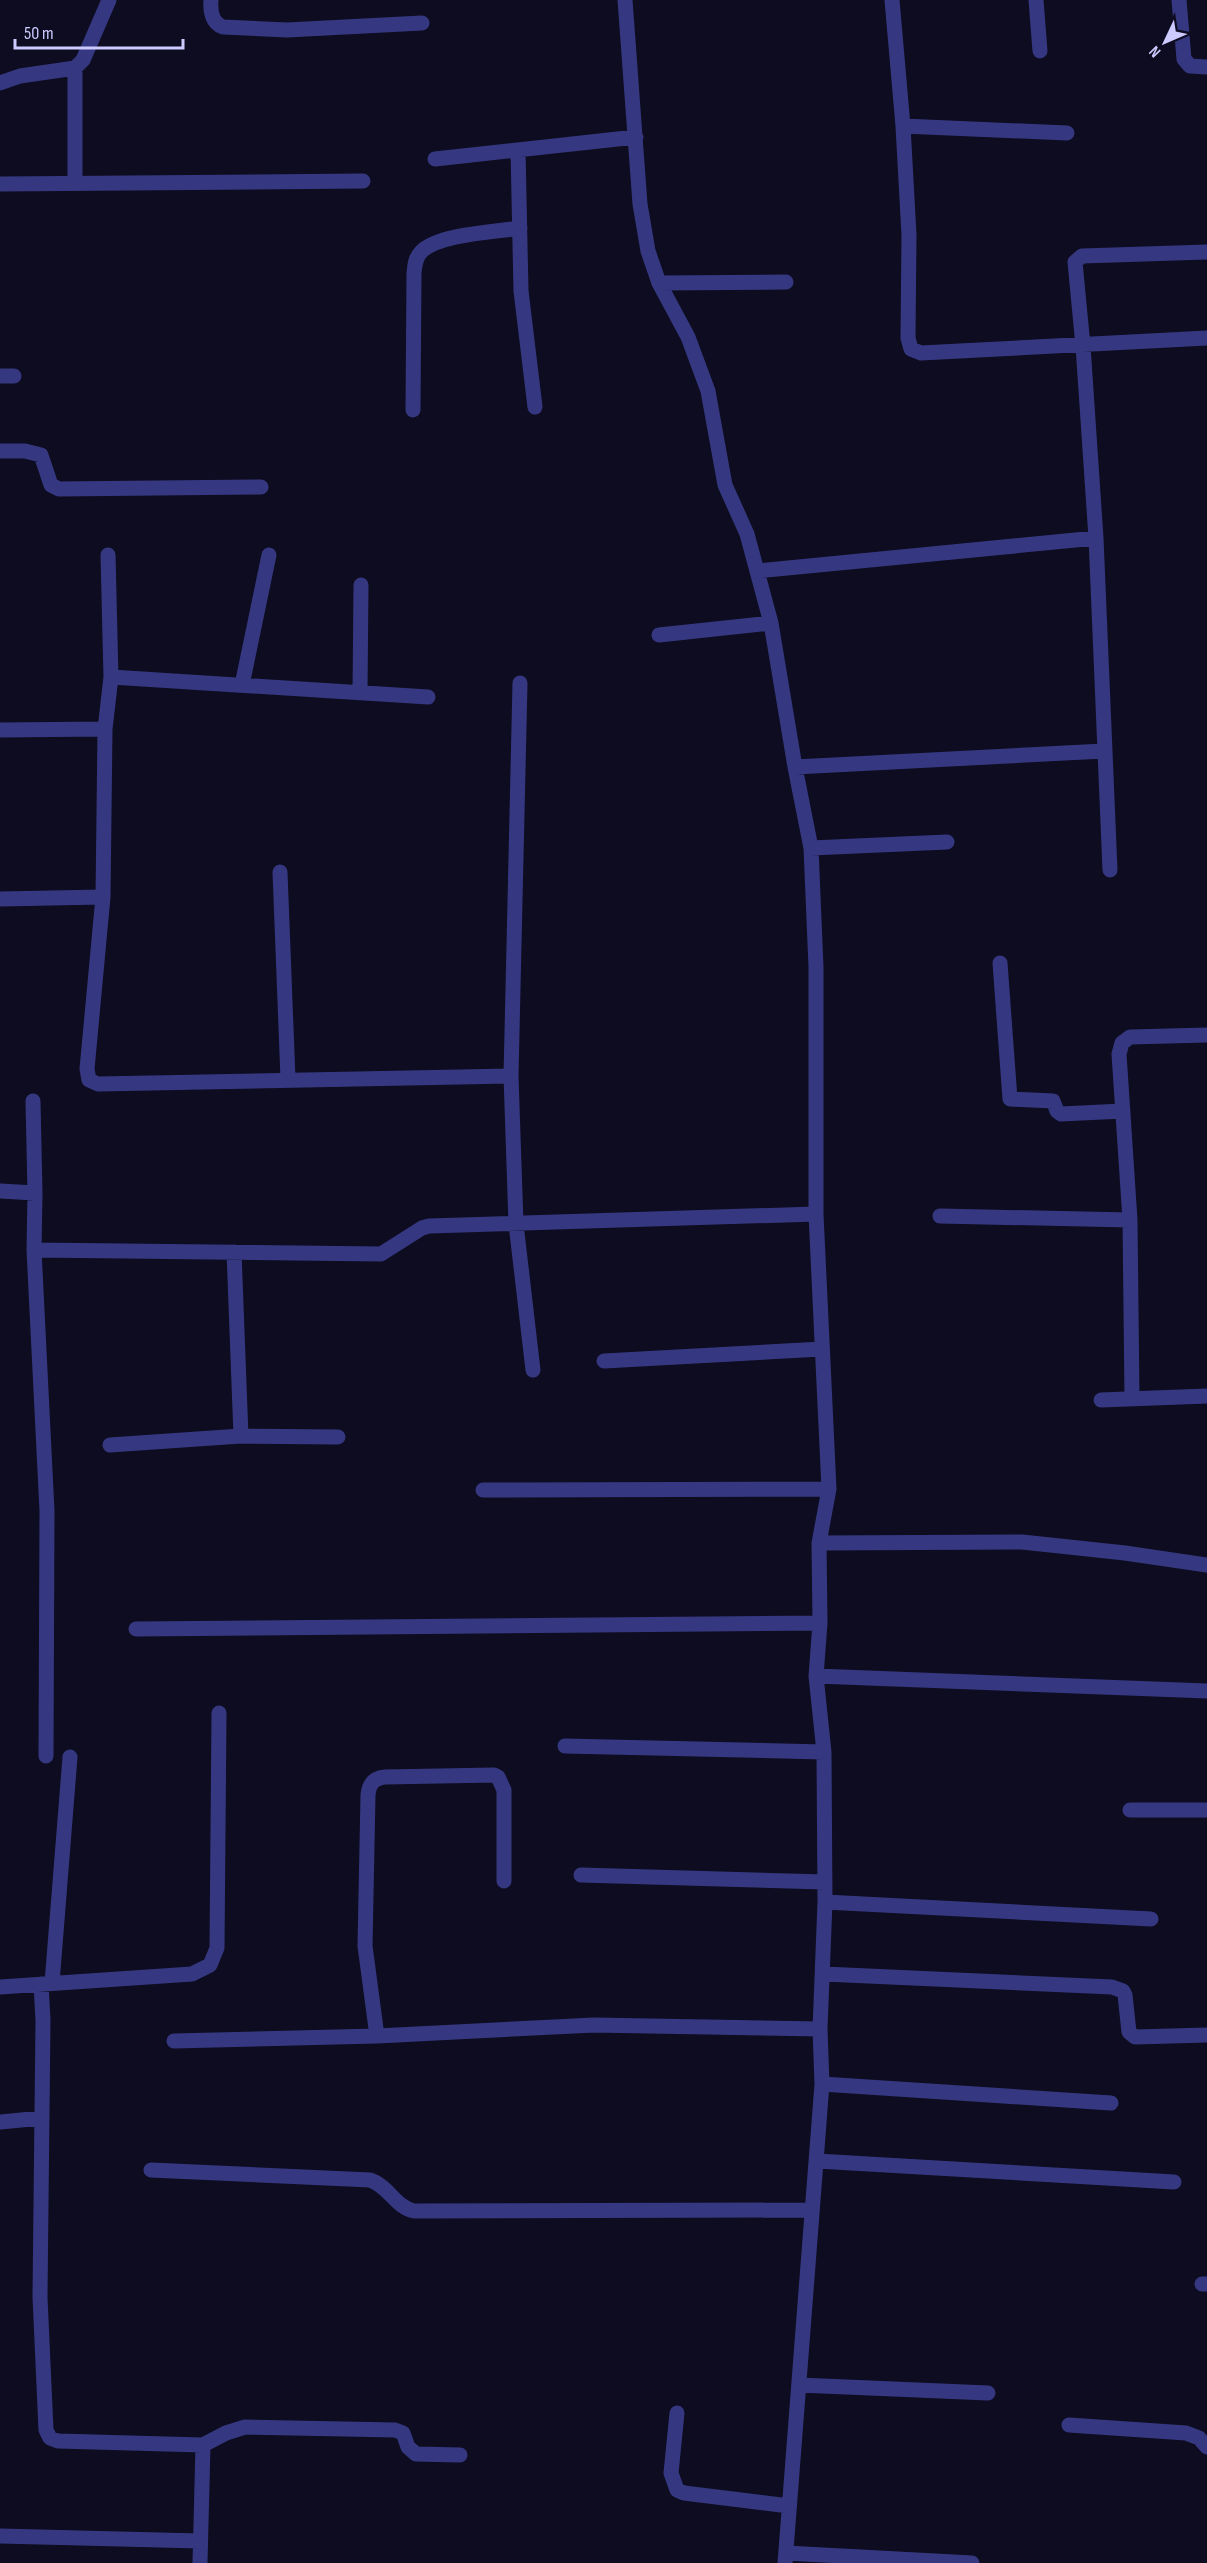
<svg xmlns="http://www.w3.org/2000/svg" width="1207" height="2563" viewBox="0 0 1207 2563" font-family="'Sofia Sans Condensed',sans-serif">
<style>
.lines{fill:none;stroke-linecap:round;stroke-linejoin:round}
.street{stroke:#353880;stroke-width:15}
</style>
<rect width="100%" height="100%" fill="#0e0c20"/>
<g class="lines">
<path class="street" d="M211 0C210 11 212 23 223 27L287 30 422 23
M625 0 640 204 648 251 659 283 688 337 708 391 725 485 747 534 771 623 795 767 811 848 816 967V1214L829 1489 819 1543 820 1623 816 1676 824 1752 825 1902 820 2029 822 2084 785 2563
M892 0 903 126 909 235 908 338 911 349 921 353 1207 338
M1036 0 1040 51
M1179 0 1184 59 1190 66 1207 67
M0 83 20 76 75 68 83 60 109 0
M903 126 1067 133
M518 150 521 291 535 407
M435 159 636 137
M75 183V68
M0 184 363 181
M659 283 786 282
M0 376H14
M413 410 414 273C415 265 415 258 421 252 438 234 496 232 520 228
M0 451H25L41 455 51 485 59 489 261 487
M108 555 111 677 105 729 103 897 87 1069 89 1080 98 1084 511 1076
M757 571 1096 538
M659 635 771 623
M111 677 428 697
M520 683 511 1076 516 1224 533 1370
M242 685 269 555
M360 693 361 585
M0 730 105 729
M795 767 1104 751
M811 848 947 842
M1110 870 1096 538 1083 346 1075 262 1082 256 1207 252
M280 872 288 1079
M0 899 103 897
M1000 963 1010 1099 1053 1101 1057 1111 1061 1114 1123 1111
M33 1101 35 1193 34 1250 47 1511 46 1756
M0 1191 35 1193
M940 1216 1130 1220
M34 1250 381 1254 422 1228 429 1226 816 1214
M234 1252 241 1436
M604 1361 822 1349
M1132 1399 1130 1220 1119 1054 1122 1043 1130 1037 1207 1035
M1101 1400 1207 1396
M110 1445 241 1436 338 1437
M483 1490 829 1489
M819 1543 1022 1542 1125 1553 1207 1565
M136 1629 820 1623
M816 1676 1207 1691
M565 1746 824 1752
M1130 1810H1207
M581 1875 825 1882
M825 1902 1151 1919
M824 1974 1112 1987 1123 1991 1125 1995 1129 2032 1135 2037 1207 2035
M52 1983 70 1757
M41 1984 43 2020 40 2297 46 2430 50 2438 58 2441 203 2445 200 2563
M0 1987 192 1974 210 1965 217 1948 219 1713
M377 2036 365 1946 368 1795C369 1784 374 1778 385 1777L494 1775 498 1777 504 1790V1881
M174 2041 377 2036 594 2025 820 2029
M822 2084 1111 2103
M0 2122 42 2118
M817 2161 1174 2182
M151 2170 370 2180C389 2186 395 2207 414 2211L812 2210
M1202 2284H1207
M799 2385 988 2393
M677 2413 671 2473 677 2490 684 2493 789 2506
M1069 2425 1186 2433 1199 2438 1207 2447
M203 2445 226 2433 245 2427 395 2430 403 2433 408 2447 416 2454 460 2455
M0 2536 200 2541
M786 2553 972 2563"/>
</g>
<g transform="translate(1165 42) rotate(226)" stroke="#0e0c20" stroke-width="4.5" paint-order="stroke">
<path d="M0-4.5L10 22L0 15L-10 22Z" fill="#cccaff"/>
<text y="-9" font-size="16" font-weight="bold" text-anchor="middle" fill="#cccaff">N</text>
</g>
<path d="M15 39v9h168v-9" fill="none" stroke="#cccaff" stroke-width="3"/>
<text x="24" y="39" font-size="18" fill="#cccaff" stroke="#0e0c20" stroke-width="4.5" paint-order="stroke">50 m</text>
</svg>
